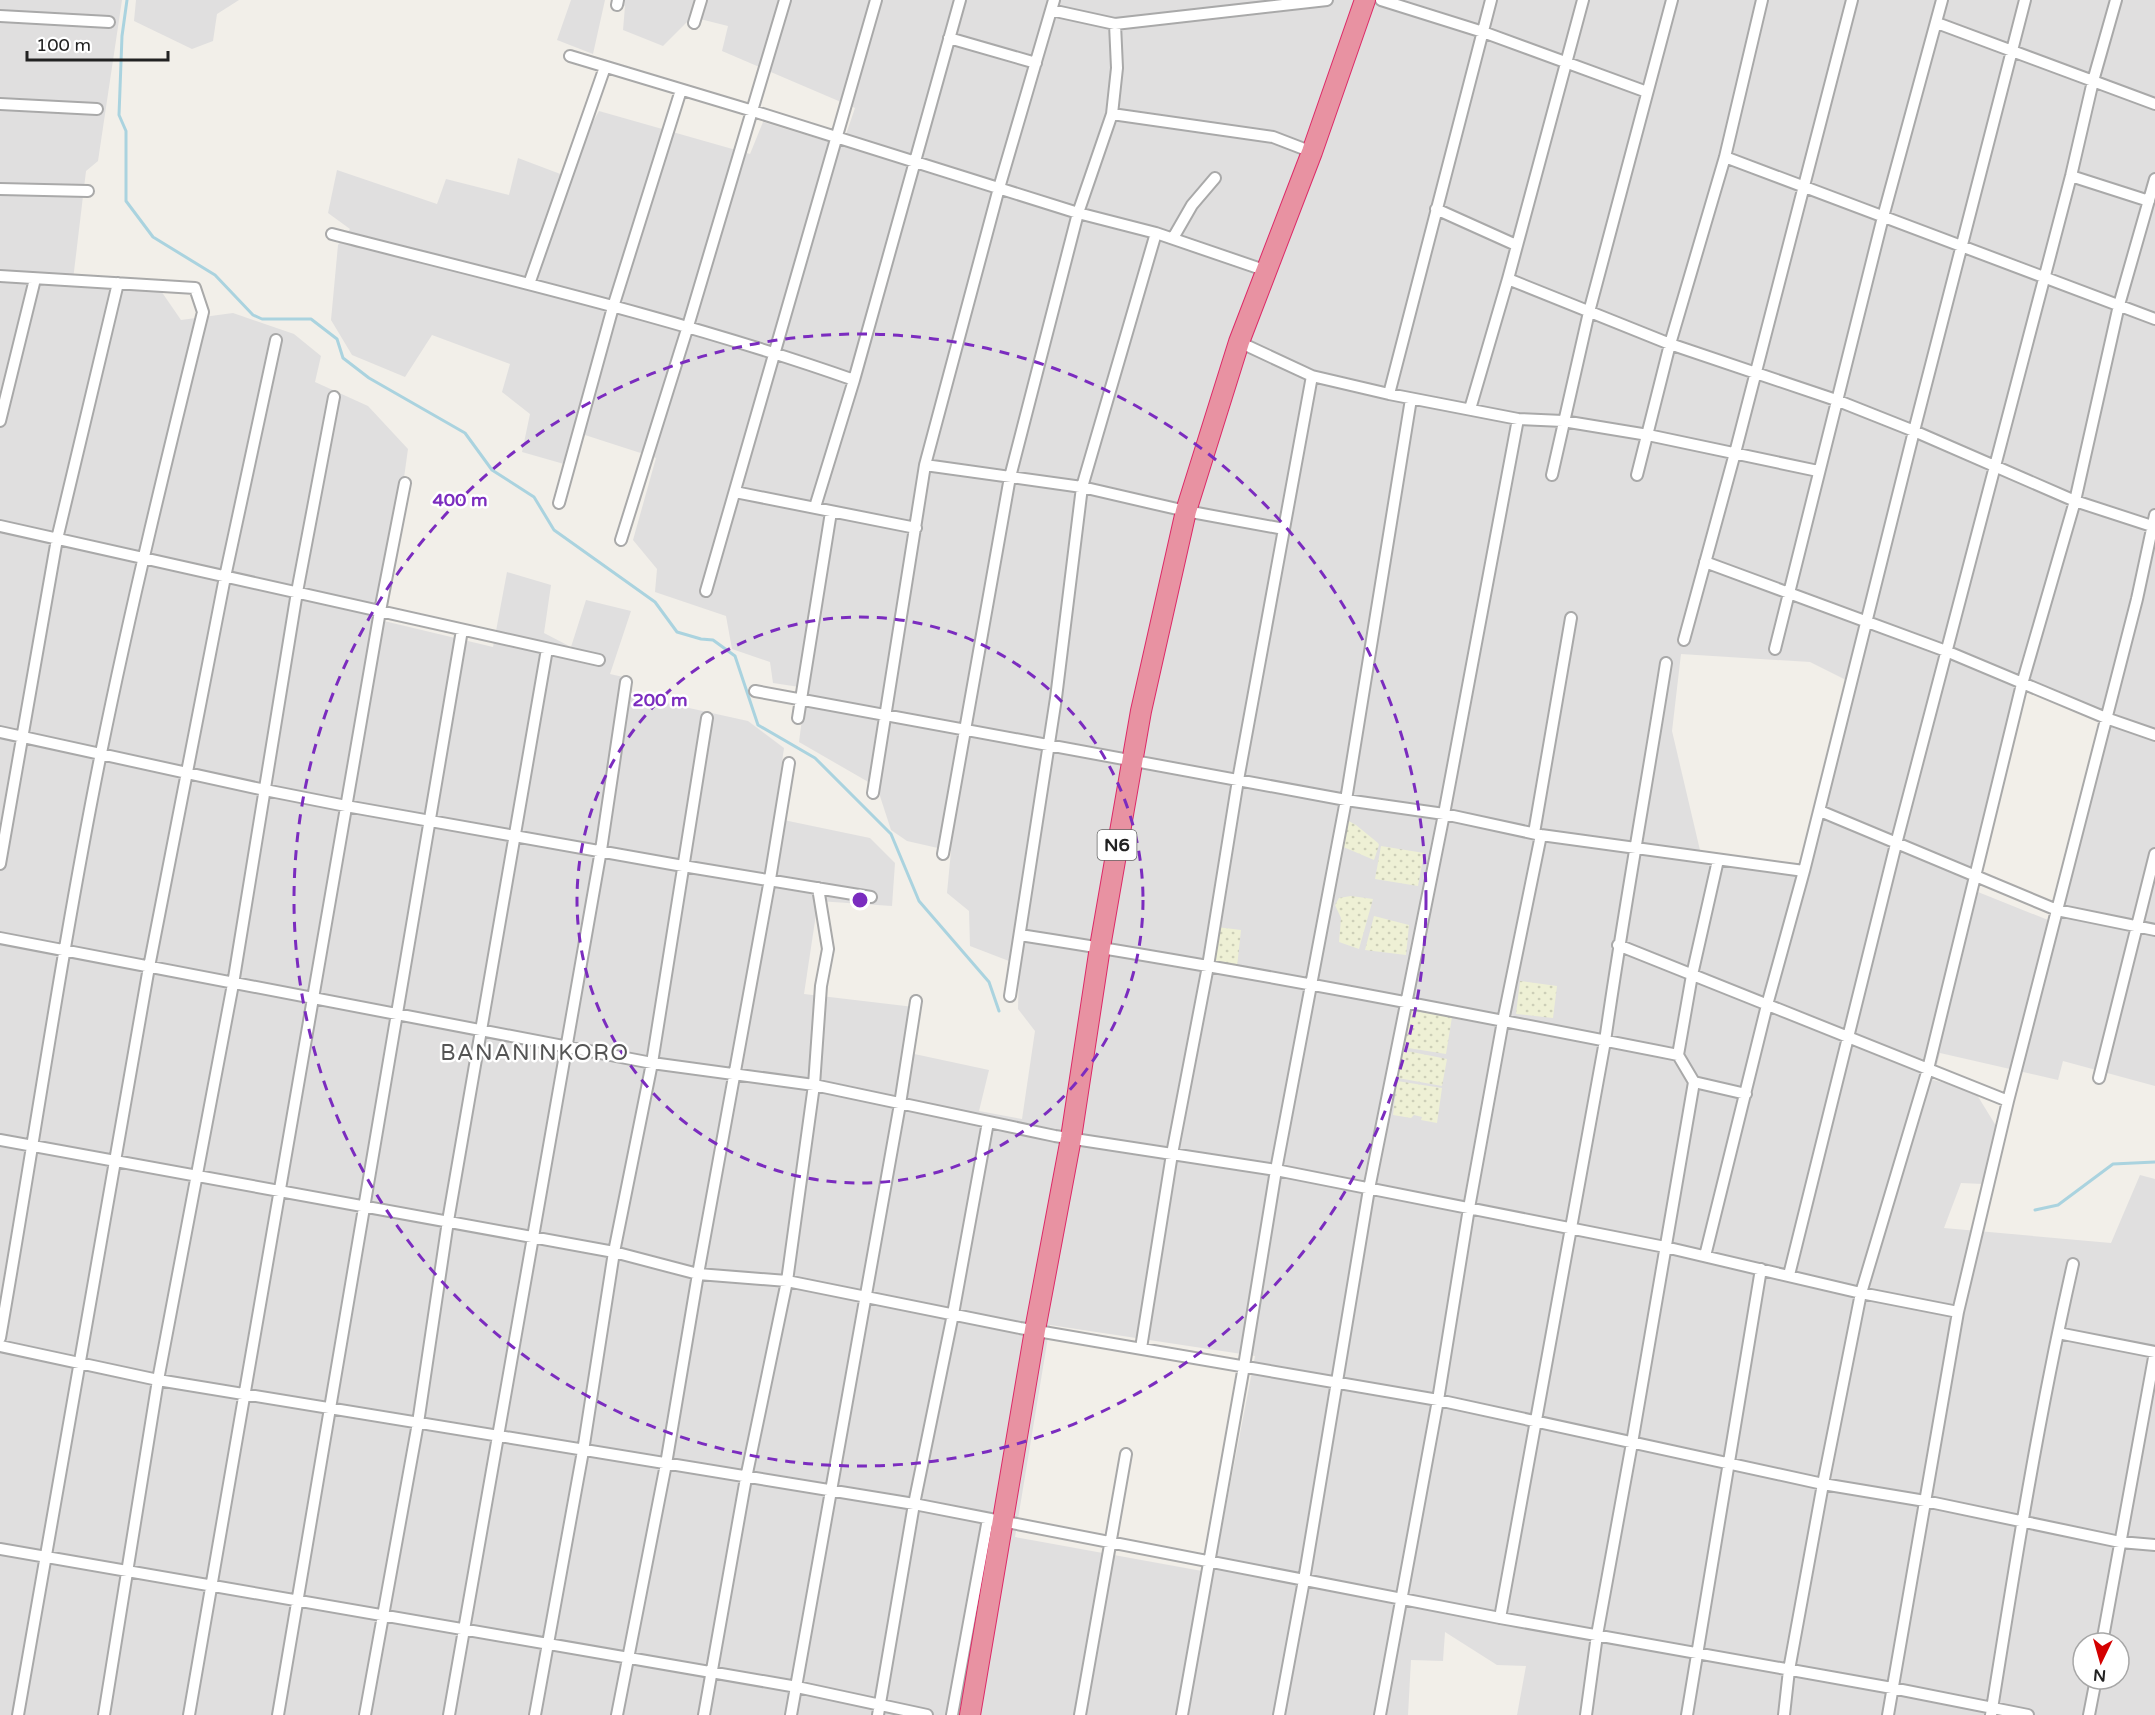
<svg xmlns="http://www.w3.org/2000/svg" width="2155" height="1715" viewBox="0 0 2155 1715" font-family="'Varela Round',sans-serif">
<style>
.residential{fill:#e0dfdf;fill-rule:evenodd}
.farmland{fill:url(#farmland-dots)}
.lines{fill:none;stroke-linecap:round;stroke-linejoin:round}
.stream{stroke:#aad3df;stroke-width:3}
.street-casing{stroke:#a9a9a9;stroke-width:14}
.highway-casing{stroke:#dc2a67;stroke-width:22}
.street{stroke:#fff;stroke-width:10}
.highway{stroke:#e892a2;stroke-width:20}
.ring{fill:none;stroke:#7b2cbf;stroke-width:3;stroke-dasharray:10 8}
.labels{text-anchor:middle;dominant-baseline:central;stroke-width:5;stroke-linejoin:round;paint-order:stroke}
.shield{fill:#fff;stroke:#646464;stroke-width:1.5}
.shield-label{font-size:18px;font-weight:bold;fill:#222}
.quarter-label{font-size:22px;letter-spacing:1.5px;fill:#555;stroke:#fff}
.centre{fill:#7b2cbf;stroke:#fff;stroke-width:3}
.ring-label{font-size:18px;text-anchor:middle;font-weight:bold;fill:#7b2cbf;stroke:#fff;stroke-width:5;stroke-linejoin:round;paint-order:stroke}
</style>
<defs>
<pattern id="farmland-dots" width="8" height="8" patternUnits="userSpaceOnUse" patternTransform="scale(1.5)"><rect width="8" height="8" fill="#eef0d5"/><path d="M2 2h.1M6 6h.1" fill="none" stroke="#ccceb7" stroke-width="1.8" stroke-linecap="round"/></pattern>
</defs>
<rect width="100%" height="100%" fill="#f2efe9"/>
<path class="residential" d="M0 0H122L98 161 86 171 73 280 159 288 181 320 233 313 294 334 321 356 315 382 368 406 408 449 384 621 493 647 507 572 551 585 544 633 571 647 586 600 631 611 610 674 632 679 630 695 748 721 784 748 774 818 870 838 895 863 892 906 818 901 804 994 914 1007 905 1052 989 1070 979 1111 1022 1119 1035 1031 1018 1009 1019 965 970 946 969 911 947 893 951 851 907 841 891 830 877 787 799 742 806 688 773 683 770 662 732 649 726 616 655 592 657 569 633 540 656 458 585 435 571 466 522 452 530 414 502 392 510 364 432 335 405 377 352 355 331 320 338 245 350 229 328 213 337 170 437 204 446 179 509 195 518 158 571 178 579 147 599 111 750 154 763 122 842 146 855 108 722 51 728 26 692 17 663 46 623 30 625 6 611 0H2155V1086L2063 1061 2058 1080 1940 1053 1933 1080 1974 1090 2001 1134 1983 1184 1961 1183 1944 1228 2111 1243 2140 1175 2155 1179V1715H1517L1526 1666 1497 1665 1445 1632 1443 1661 1411 1660 1408 1715H0ZM1681 654 1810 662 1856 685 1806 876 1703 863 1672 731ZM2027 680 2114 715 2058 924 1978 892ZM1050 1325 1255 1356 1213 1573 1015 1537ZM2083 1643H2119V1679H2083Z
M136 0H239L217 14 213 41 192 49 134 21Z
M571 0H605L593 54 557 40Z"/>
<path class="farmland" d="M1345 819 1356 825 1378 843 1379 845 1374 860 1341 846Z
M1381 846 1424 853 1418 886 1375 879Z
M1351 896 1373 899 1359 949 1339 942 1341 918 1335 905 1339 898Z
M1374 916 1409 925 1406 955 1365 950Z
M1217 927 1241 930 1237 967 1211 963Z
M1520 981 1557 986 1553 1018 1516 1014Z
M1408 1010 1452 1017 1446 1054 1402 1047Z
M1399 1051 1412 1052 1447 1059 1442 1086 1398 1078 1395 1065Z
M1397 1081 1442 1088 1437 1123 1421 1120 1422 1117 1414 1115 1411 1118 1393 1115Z"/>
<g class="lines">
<path class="stream" d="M127 0 122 36 119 115 126 131V201L153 237 215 275 253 315 262 319H311L337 339 343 358 369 378 465 433 492 470 534 497 554 530 655 602 677 632 701 639 713 640 735 656 758 725 815 758 891 834 919 901 989 982 999 1011
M2035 1210 2058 1205 2113 1164 2155 1162"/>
<defs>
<path id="street" d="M1381 0 1483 32 1647 92
M617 5 618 0
M1051 10 1115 24 1327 0
M0 16 109 22
M694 23 701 0
M1937 23 2155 104
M949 38 1036 63
M570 56 753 111 1078 213 1156 233 1267 271
M0 104 97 109
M1112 114 1273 137 1312 152
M1725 157 2155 319
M2071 176 2149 201
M0 189 88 191
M1436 209 1516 245
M332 234C507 279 684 320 854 380
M1173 238 1192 205 1215 178
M0 276 195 288 203 312C167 458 131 605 101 753 62 947 34 1143 0 1338
M1508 279 1670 344 1836 400 1914 431 2075 501 2155 527
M529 284 605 67
M1239 342 1312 376 1389 394 1518 419 1563 421 1648 435 1818 471
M1389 394 1491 0
M1470 409 1508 279 1583 0
M0 421 35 279
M925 465 1082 487 1186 511 1284 529
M1552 475 1589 312 1672 0
M1637 475 1670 344 1725 157 1762 0
M735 492 916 528
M559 503 613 307 681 90
M815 507 854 380 960 0
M0 526 599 660
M621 540 688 326 785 0
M1705 562 1946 651 2106 718 2155 735
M706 591 876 0
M1684 640 1735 453 1852 0
M1775 649 1883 217 1942 0
M755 691 1346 800 1444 814 1541 835 1804 871
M798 718 831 512
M0 732 265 790 346 806 683 866 871 897
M873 793 925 465 999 188 1054 0
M1820 811 2057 910 2155 930
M1534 833 1571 618
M943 854 1010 477 1078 213 1112 114 1117 68 1115 24
M1718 860 1692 975 1678 1055 1694 1082 1746 1094
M0 864 57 539 118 283
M1020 935C1240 969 1459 1012 1678 1055
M0 938 652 1063 814 1085 1055 1136 1276 1170 1665 1247 1861 1293 1958 1312
M1618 945 2008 1101
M1010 996 1056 698 1082 487 1156 233
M2099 1078 2155 854
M0 1140 614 1252 698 1274 787 1281 1020 1328 1438 1400 1823 1484 1925 1501 2120 1542 2155 1545
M1705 1256 1767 1005 1804 871 1914 431 2025 0
M1789 1275 1896 844 2071 176 2093 81 2116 0
M2058 1333 2155 1352
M0 1346 158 1380 914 1504 1500 1618 1892 1688 2028 1715
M1141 1348 1172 1154 1208 966 1238 780 1312 376
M0 1549 797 1687 927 1715
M1500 1618 1605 1041C1623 915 1646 789 1666 663
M2102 1643 2155 1352
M18 1715 149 967 225 577 276 340
M104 1715 158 1380 233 984 297 592 334 397
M189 1715 380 611 405 483
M278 1715 462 630
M365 1715 418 1423 448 1221 547 649
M449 1715 601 850 626 682
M535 1715 583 1451 614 1252 652 1063 707 718
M617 1715 666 1464 698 1274 770 879 789 763
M704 1715 746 1478 787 1281 814 1085 821 986 828 949 818 888
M791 1715 900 1104 916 1001
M878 1715 914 1504 953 1314 988 1122
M952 1715 988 1519
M1080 1715 1126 1454
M1182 1715 1244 1366 1276 1170 1346 800 1411 399
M1279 1715 1304 1580 1369 1189 1444 814 1518 419
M1380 1715 1438 1400 1469 1208 1503 1021 1541 835
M1586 1715 1597 1635 1632 1443 1694 1082
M1687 1715 1761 1269
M1784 1715 1789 1670 1823 1484 1861 1293 1928 1069 2022 684 2075 501 2119 305 2155 179
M1888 1715 1958 1312 2008 1101 2137 599 2155 515
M1991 1715C2015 1564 2039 1413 2073 1264
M2089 1715 2096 1679"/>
<path id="highway" d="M970 1715 1035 1330 1071 1138 1100 947 1141 711 1186 511 1239 342 1312 152 1365 0"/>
</defs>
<use href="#street" class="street-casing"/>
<use href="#highway" class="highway-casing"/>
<use href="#street" class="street"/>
<use href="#highway" class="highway"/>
</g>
<g class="ring">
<circle cx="860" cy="900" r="283"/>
<circle cx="860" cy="900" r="566"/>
</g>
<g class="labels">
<rect class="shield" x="1097.5" y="830" width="39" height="30" rx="4.5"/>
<g class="shield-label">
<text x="1117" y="845">N6</text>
</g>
<g class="quarter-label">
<text x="535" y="1053">BANANINKORO</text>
</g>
</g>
<circle cx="860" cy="900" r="9" class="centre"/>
<g class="ring-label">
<text x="460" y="506">400 m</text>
<text x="660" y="706">200 m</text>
</g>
<g transform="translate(2101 1661) rotate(185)"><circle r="28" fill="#ffffff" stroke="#a7a7a7" stroke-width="1.5"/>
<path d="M0-4.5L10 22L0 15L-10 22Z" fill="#d40000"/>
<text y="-9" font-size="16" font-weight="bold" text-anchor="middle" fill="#222222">N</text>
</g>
<path d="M27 51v9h141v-9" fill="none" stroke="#222222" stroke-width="3"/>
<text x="36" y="51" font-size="18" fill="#222222" stroke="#ffffff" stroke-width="4.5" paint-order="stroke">100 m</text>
</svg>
